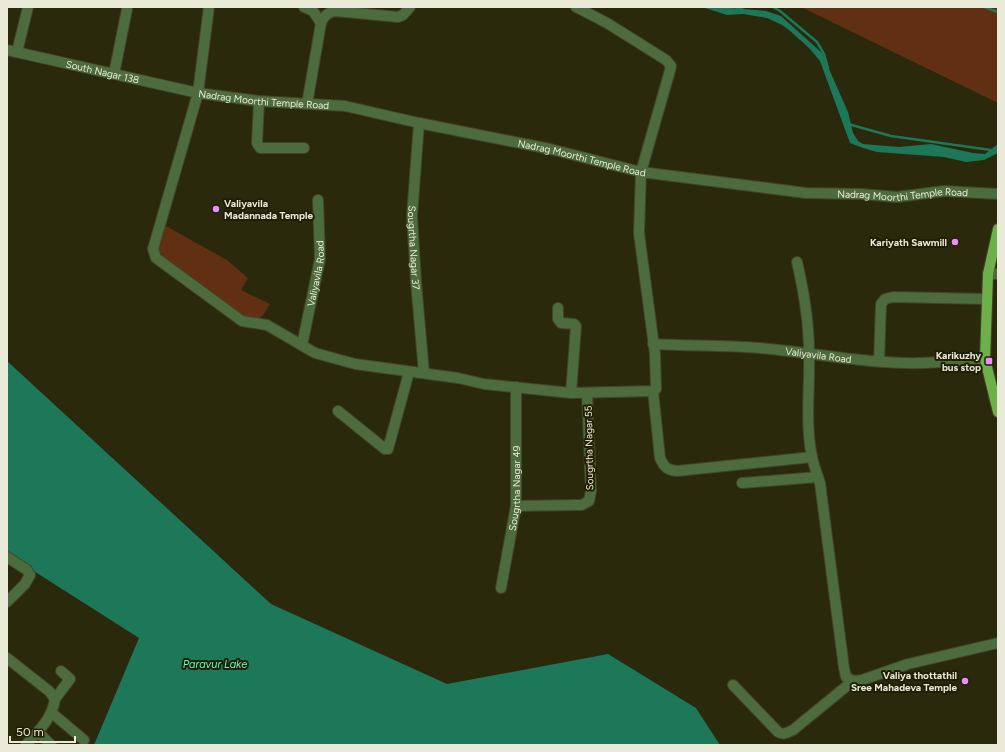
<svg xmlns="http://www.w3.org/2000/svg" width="1005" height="752" viewBox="0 0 1005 752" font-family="Figtree,sans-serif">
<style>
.green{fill:#612f11}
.water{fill:#1d7759}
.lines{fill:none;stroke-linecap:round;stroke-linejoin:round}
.stream{stroke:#1d7759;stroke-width:2.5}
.minor-casing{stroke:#454428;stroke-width:12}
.major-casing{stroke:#454428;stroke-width:12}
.minor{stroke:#4c6c3d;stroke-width:10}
.major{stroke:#6db04a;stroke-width:10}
.poi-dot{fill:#e88eff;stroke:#201f03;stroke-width:1.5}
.labels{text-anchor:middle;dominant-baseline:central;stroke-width:4;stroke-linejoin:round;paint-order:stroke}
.street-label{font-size:10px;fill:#eaead9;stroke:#201f03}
.poi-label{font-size:10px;font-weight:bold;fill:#eaead9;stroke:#201f03;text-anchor:end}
.water-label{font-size:11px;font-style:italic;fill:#66fbc5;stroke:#201f03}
</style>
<rect width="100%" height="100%" fill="#2a290b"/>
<path class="green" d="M801 7H998V103Z
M164 225 227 260 248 278 241 290 270 304C263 316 261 322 246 318L158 253Z"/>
<path class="water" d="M702 7H719L766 11 781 16 822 53 848 112 853 133 858 141 863 144 899 147 931 144 973 153 985 154 998 144V153L984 160 966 162 944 157 877 152 863 148 850 143 820 61 809 48 789 30 782 25 767 18 743 14 727 15Z
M7 361 271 604 447 684 608 654 696 708 720 745H94L139 638 7 554Z"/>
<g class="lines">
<path class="stream" d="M773 7 780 11 817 42 824 54 828 68
M984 7 998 12
M737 9 744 7
M848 124 891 136 998 151"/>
<defs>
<g id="minor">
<path d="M209 7 198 93 153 249 156 258 242 321 267 325 315 353 355 364 458 378 484 384 571 393 653 391 656 389 655 354 639 233 641 172 669 74 671 66 666 60 607 23 576 7"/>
<path d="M304 7 313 11 321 23"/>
<path id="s1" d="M7 50 198 93 259 101 345 106 419 123 550 149 641 172 806 193 861 194 897 197 944 191 998 194"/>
<path d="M17 52 28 7"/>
<path d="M114 74 127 9"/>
<path d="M259 101 257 143 260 148H304"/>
<path d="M307 104 321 23C324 16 327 13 335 11L398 17 403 15 410 7"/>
<path id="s2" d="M419 123 412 216 416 282 424 373"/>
<path d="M797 262C804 292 809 322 809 353 810 386 805 424 812 457 814 466 817 474 820 483L844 668 846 677 853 681"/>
<path d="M988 274H998"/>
<path d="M558 308V319L561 323 574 324 576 326 571 393"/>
<path id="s3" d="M653 344C689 346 724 345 760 348 808 352 857 362 905 363 932 364 958 361 985 359"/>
<path id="s4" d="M302 345 320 259 318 200"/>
<path d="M879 361 881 304 885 299 893 297 986 299"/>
<path d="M653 391 660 458C664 467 667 470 677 471L812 457"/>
<path d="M338 411 385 449H388L409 372"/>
<path d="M742 483 818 477"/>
<path d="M516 506 576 505H582L589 501 591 491 587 393"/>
<path d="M7 557 27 570 30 575 25 584 7 602"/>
<path id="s5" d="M501 588 516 506V387"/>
<path d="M7 658 49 691 55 699C52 719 39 730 26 745"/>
<path d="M733 685 778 732C784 735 787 733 793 730L853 681 862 680 908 664 998 643"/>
<path d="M55 699 70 679 61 671"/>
<path d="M52 713 84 740"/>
<path d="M38 732 51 745"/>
</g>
<path id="major" d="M998 229 988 274 985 359 998 412"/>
</defs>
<use href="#minor" class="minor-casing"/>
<use href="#major" class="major-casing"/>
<use href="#minor" class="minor"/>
<use href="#major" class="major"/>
</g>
<g class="poi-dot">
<circle cx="216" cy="209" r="4"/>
<circle cx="955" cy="242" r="4"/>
<rect x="985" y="357" width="8" height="8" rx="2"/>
<circle cx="965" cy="681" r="4"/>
</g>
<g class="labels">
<g class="street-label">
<text stroke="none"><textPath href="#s1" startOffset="98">South Nagar 138</textPath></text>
<text stroke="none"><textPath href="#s1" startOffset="262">Nadrag Moorthi Temple Road</textPath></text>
<text stroke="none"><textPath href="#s1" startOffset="586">Nadrag Moorthi Temple Road</textPath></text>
<text stroke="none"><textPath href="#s1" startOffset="910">Nadrag Moorthi Temple Road</textPath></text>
<text stroke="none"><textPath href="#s2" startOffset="125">Sougrtha Nagar 37</textPath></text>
<text stroke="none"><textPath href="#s4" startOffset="73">Valiyavila Road</textPath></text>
<text stroke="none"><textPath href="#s3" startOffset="166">Valiyavila Road</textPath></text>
<text transform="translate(589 448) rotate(-91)">Sougrtha Nagar 55</text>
<text stroke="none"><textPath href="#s5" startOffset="101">Sougrtha Nagar 49</textPath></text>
</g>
<g class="poi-label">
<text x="224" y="203" text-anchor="start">Valiyavila<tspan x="224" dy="12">Madannada Temple</tspan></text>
<text x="947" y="242">Kariyath Sawmill</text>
<text x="981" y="355">Karikuzhy<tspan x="981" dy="12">bus stop</tspan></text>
<text x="957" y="675">Valiya thottathil<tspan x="957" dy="12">Sree Mahadeva Temple</tspan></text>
</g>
<g class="water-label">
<text x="215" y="664">Paravur Lake</text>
</g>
</g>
<rect width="1005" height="752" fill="none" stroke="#eaead9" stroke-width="16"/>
<path d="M10 736v6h65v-6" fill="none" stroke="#eaead9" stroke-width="2"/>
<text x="16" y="736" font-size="12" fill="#eaead9" stroke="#201f03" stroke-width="3" paint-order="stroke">50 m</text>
</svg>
